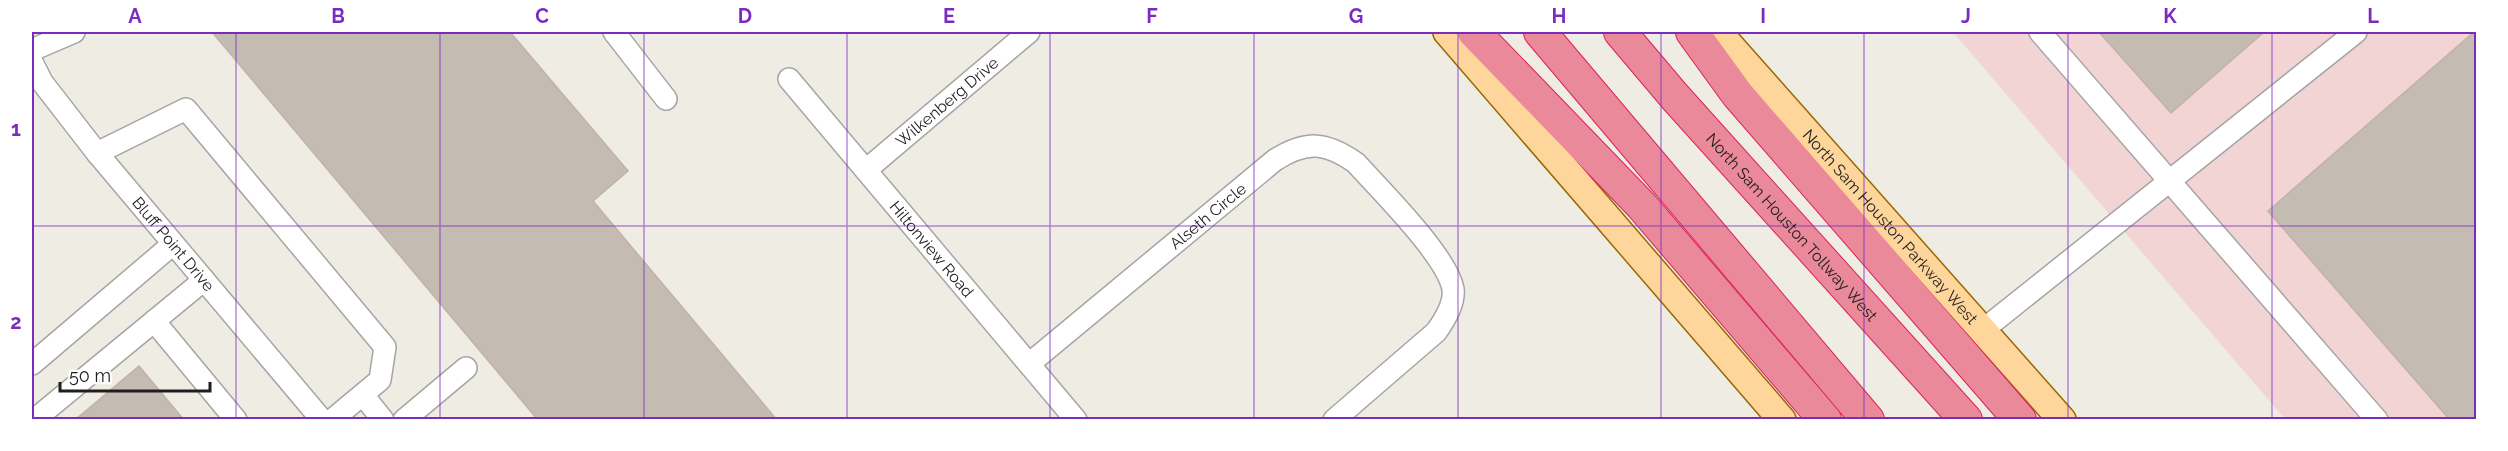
<svg xmlns="http://www.w3.org/2000/svg" width="2508" height="451" viewBox="0 0 2508 451" font-family="Raleway,sans-serif">
<style>
.commercial{fill:#f1d4d3}
.building{fill:#c4bbb3;stroke:#c1b2a6;stroke-width:1.5}
.lines{fill:none;stroke-linecap:round;stroke-linejoin:round}
.minor-casing{stroke:#a5a5a5;stroke-width:24}
.major-casing{stroke:#986900;stroke-width:30}
.highway-casing{stroke:#de205e;stroke-width:34}
.minor{stroke:#fff;stroke-width:21}
.major{stroke:#fed59a;stroke-width:27}
.highway{stroke:#e98999;stroke-width:32}
.grid{fill:none;stroke:#7b2cbf;stroke-width:1.5;stroke-opacity:0.55}
.labels{text-anchor:middle;dominant-baseline:central;stroke-width:6;stroke-linejoin:round;paint-order:stroke}
.street-label{font-size:16px;fill:#1e1e1e;stroke:#fff}
.neatline{fill:none;stroke:#7b2cbf;stroke-width:2}
.grid-label{font-size:20px;text-anchor:middle;font-weight:bold;fill:#7b2cbf}
</style>
<rect width="100%" height="100%" fill="#efece4"/>
<path class="commercial" d="M1953 32H2476V419H2285Z"/>
<path class="building" d="M212 32H510L628 171 593 201 777 420H538Z
M2099 32H2264L2171 113Z
M2474 32H2476V420H2450L2268 211Z
M139 366 184 420H75Z"/>
<g class="lines">
<defs>
<g id="minor">
<path d="M614 32 666 99"/>
<path d="M2040 32 2377 420"/>
<path d="M32 50 74 32"/>
<path id="s1" d="M32 62 42 82 97 153 322 420"/>
<path id="s2" d="M789 79 1076 420"/>
<path d="M97 153 186 109 385 347 380 380 332 420"/>
<path id="s3" d="M866 170 1029 32"/>
<path d="M154 321 236 420"/>
<path d="M1983 330 2356 32"/>
<path d="M32 364 173 244"/>
<path id="s4" d="M1029 364 1275 160C1307 140 1326 142 1356 163 1381 191 1447 256 1453 289 1455 304 1444 321 1436 332L1334 420"/>
<path d="M363 395 383 420"/>
<path d="M34 420 204 280"/>
<path d="M404 420 466 368"/>
</g>
<g id="major">
<path d="M1447 32 1782 420"/>
<path id="s5" d="M1718 32 2062 420"/>
</g>
<g id="highway">
<path d="M1474 32 1642 206 1825 420"/>
<path d="M1540 32 1868 420"/>
<path id="s6" d="M1620 32 1675 97 1966 420"/>
<path d="M1692 32 1737 94 2020 420"/>
</g>
</defs>
<use href="#minor" class="minor-casing"/>
<use href="#major" class="major-casing"/>
<use href="#highway" class="highway-casing"/>
<use href="#minor" class="minor"/>
<use href="#major" class="major"/>
<use href="#highway" class="highway"/>
</g>
<path class="grid" d="M236 32V420M440 32V420M644 32V420M847 32V420M1050 32V420M1254 32V420M1458 32V420M1661 32V420M1864 32V420M2068 32V420M2272 32V420M32 226H2476"/>
<g class="labels">
<g class="street-label">
<text stroke="none"><textPath href="#s3" startOffset="106">Wilkenberg Drive</textPath></text>
<text stroke="none"><textPath href="#s4" startOffset="232">Alseth Circle</textPath></text>
<text stroke="none"><textPath href="#s5" startOffset="260">North Sam Houston Parkway West</textPath></text>
<text stroke="none"><textPath href="#s6" startOffset="260">North Sam Houston Tollway West</textPath></text>
<text stroke="none"><textPath href="#s1" startOffset="231">Bluff Point Drive</textPath></text>
<text stroke="none"><textPath href="#s2" startOffset="222">Hiltonview Road</textPath></text>
</g>
</g>
<rect width="2508" height="451" fill="none" stroke="#ffffff" stroke-width="66"/>
<path d="M60 382v9h150v-9" fill="none" stroke="#1e1e1e" stroke-width="3"/>
<text x="69" y="382" font-size="18" fill="#1e1e1e" stroke="#ffffff" stroke-width="4.5" paint-order="stroke">50 m</text>
<rect x="33" y="33" width="2442" height="385" class="neatline"/>
<g class="grid-label">
<text x="135" y="23">A</text>
<text x="338" y="23">B</text>
<text x="542" y="23">C</text>
<text x="745" y="23">D</text>
<text x="949" y="23">E</text>
<text x="1152" y="23">F</text>
<text x="1356" y="23">G</text>
<text x="1559" y="23">H</text>
<text x="1763" y="23">I</text>
<text x="1966" y="23">J</text>
<text x="2170" y="23">K</text>
<text x="2373" y="23">L</text>
<text x="16" y="136">1</text>
<text x="16" y="329">2</text>
</g>
</svg>
